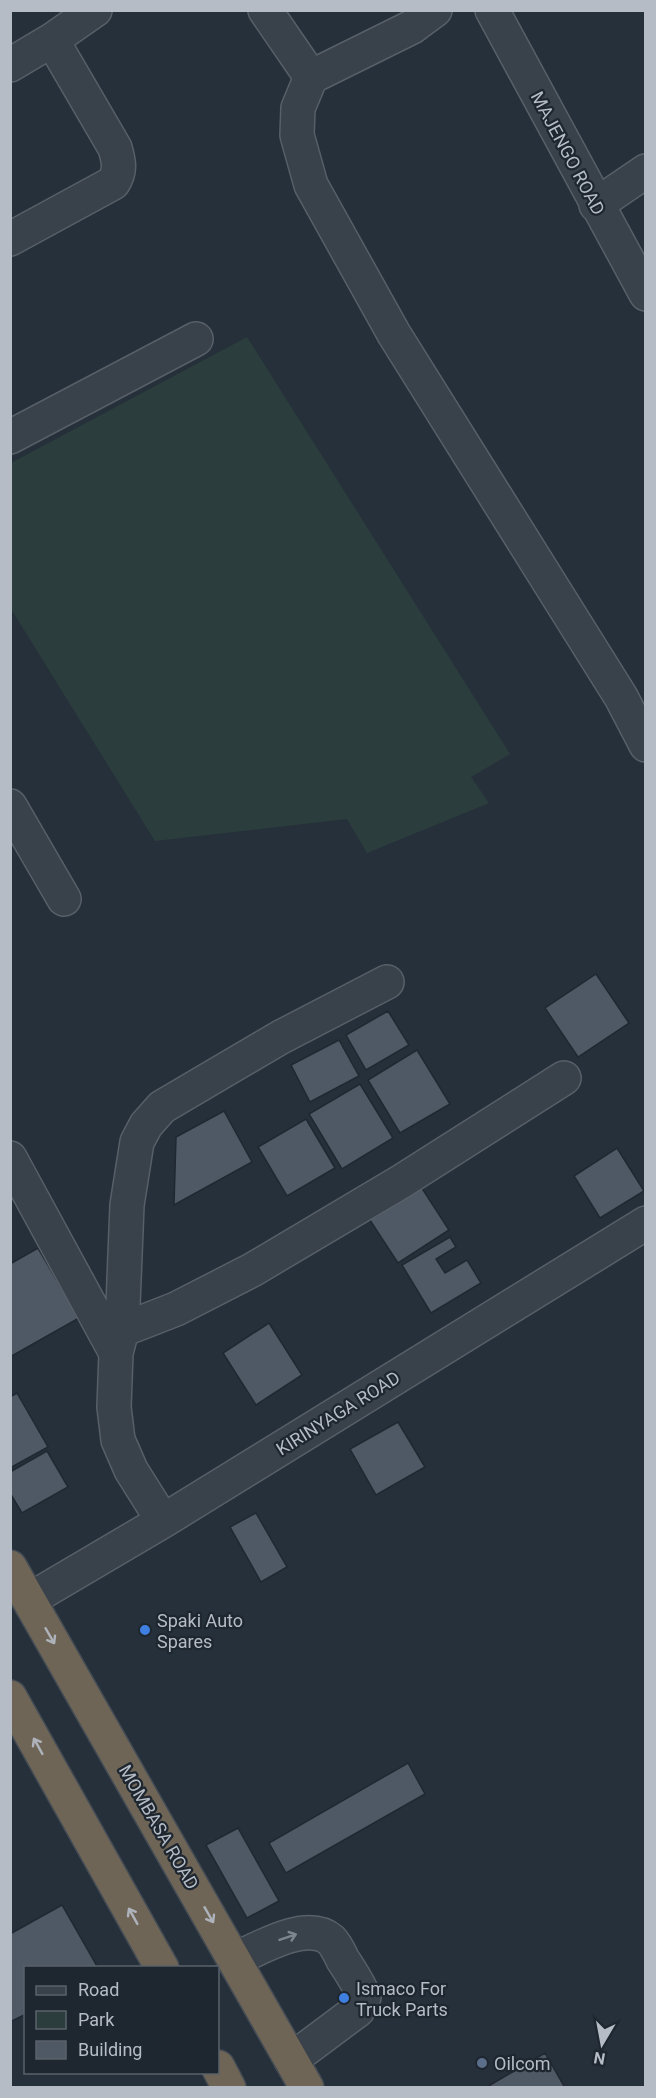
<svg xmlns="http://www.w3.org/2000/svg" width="656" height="2098" viewBox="0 0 656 2098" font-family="Roboto,sans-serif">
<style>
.green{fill:#2b3e3d}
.building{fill:#4f5965;stroke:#202831;stroke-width:1.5}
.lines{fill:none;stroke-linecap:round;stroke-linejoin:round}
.minor-casing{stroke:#575f68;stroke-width:36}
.highway-casing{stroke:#444c55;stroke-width:36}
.minor{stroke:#39414a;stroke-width:33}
.highway{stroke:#6f6557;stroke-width:33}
.oneway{stroke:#aeb3bb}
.oneway2{stroke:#7d858e}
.shop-dot{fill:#3f7fe0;stroke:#1e262f;stroke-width:2}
.service-dot{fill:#5c6f8a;stroke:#1e262f;stroke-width:2}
.labels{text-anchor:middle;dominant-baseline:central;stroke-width:4.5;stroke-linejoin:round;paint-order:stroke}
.street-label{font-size:18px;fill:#b5bcc6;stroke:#1e262f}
.poi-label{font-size:18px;fill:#b5bcc6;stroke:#1e262f;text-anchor:start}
</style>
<rect width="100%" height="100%" fill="#26303a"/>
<path class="green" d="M247 337 510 754 471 777 489 803 367 853 347 819 155 841 11 609V463Z"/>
<path class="building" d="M596 974 629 1023 578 1057 545 1008Z
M388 1011 409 1045 366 1070 346 1035Z
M339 1040 359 1076 310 1102 291 1065Z
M417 1050 450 1104 400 1133 368 1080Z
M360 1084 393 1138 342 1169 309 1114Z
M224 1111 252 1162 174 1205 176 1137Z
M306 1119 335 1168 287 1196 258 1147Z
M617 1148 644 1191 600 1218 574 1176Z
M416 1179 449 1230 398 1263 364 1211Z
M450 1237 456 1247 436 1259 445 1273 467 1260 481 1283 431 1313 402 1265Z
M38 1248 79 1318 10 1357V1264Z
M269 1323 302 1375 256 1405 223 1353Z
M17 1393 48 1447 10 1468V1397Z
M398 1422 425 1467 376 1495 350 1449Z
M47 1451 68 1487 22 1513 10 1493V1472Z
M256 1513 287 1567 261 1582 230 1527Z
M408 1763 425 1794 286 1873 269 1843Z
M238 1828 279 1901 247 1918 206 1845Z
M62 1905 98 1968H26V2014L10 2022V1934Z
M545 2053 565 2088H485Z"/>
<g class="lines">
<defs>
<path id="minor" d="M265 10 311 77
M435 10 412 27 311 77 298 108 297 135 311 185 394 334 621 697 646 745
M492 10 646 294
M10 65 52 40 95 10
M596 205 646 171
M10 239 113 183C121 171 119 162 115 148L52 40
M10 437 196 339
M10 806 64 899
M10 1158 116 1353 114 1407 118 1440 131 1470 163 1521
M122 1330 176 1309 252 1270 402 1181 564 1078
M116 1353 122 1330 127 1205 137 1142 146 1125 162 1107 281 1037 387 982
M29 1600 163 1521 646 1223
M234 1960C258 1949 307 1919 331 1940 336 1945 340 1954 343 1960 351 1972 359 1984 364 1997L358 2010 291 2060"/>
<path id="highway" d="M10 1567 307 2088
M10 1697 162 1968
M218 2067 229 2088"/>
</defs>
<use href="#minor" class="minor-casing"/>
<use href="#highway" class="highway-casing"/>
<use href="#minor" class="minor"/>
<use href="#highway" class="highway"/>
</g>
<defs><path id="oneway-shaft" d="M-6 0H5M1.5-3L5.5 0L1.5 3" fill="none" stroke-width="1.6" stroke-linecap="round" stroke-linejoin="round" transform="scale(1.5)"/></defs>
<g class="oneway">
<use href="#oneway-shaft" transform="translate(50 1636) rotate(60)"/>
<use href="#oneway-shaft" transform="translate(38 1746) rotate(-119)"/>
<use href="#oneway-shaft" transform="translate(209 1915) rotate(60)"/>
<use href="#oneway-shaft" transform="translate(133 1916) rotate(-119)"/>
</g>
<use class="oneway2" href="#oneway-shaft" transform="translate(288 1937) rotate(-19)"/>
<g class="shop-dot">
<circle cx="145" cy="1630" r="6"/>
<circle cx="344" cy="1998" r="6"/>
</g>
<circle class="service-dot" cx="482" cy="2063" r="6"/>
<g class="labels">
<g class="street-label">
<text transform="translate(568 153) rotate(62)">MAJENGO ROAD</text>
<text transform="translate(338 1413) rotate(-32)">KIRINYAGA ROAD</text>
<text transform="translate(159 1827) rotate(60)">MOMBASA ROAD</text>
</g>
<g class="poi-label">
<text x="157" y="1620">Spaki Auto<tspan x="157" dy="21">Spares</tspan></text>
<text x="356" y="1988">Ismaco For<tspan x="356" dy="21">Truck Parts</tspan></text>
<text x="494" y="2063">Oilcom</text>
</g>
</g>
<rect width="656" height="2098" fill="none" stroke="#b5bcc6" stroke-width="24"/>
<rect x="24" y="1966" width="195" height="108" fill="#1e262f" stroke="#5a626b" stroke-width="1.5"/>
<rect x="36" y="1986" width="30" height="9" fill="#39414a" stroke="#5a626b" stroke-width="1.5"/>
<text x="78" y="1996" font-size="18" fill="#b5bcc6">Road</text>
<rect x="36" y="2011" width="30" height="18" fill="#2b3e3d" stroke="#5a626b" stroke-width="1.5"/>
<text x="78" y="2026" font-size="18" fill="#b5bcc6">Park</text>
<rect x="36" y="2041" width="30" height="18" fill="#4f5965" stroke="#5a626b" stroke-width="1.5"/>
<text x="78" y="2056" font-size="18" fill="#b5bcc6">Building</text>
<g transform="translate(602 2044) rotate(190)" stroke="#1e262f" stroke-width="4.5" paint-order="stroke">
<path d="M0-4.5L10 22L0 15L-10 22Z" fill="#b5bcc6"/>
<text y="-9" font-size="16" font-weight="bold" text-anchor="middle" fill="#b5bcc6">N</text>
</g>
</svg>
